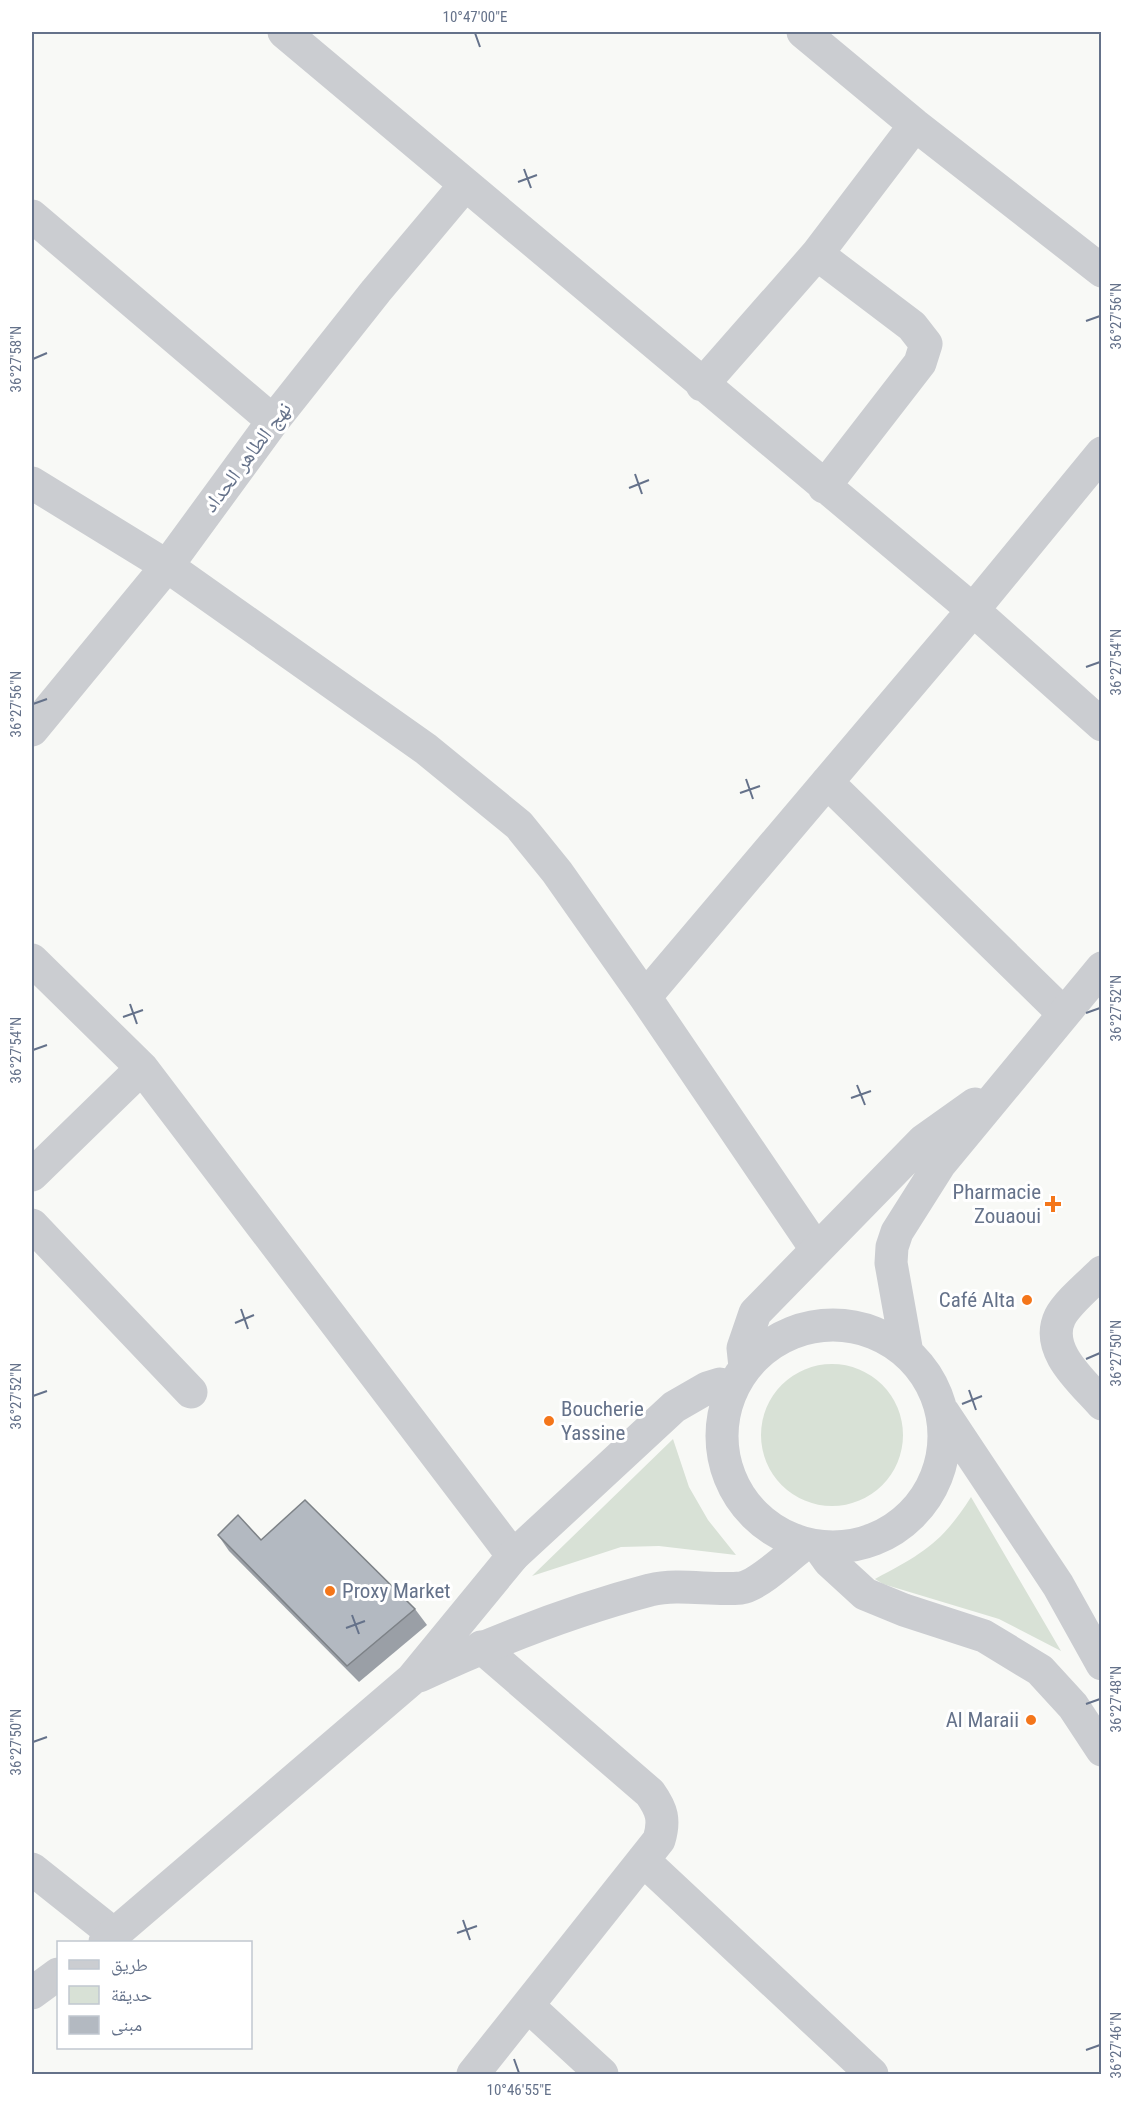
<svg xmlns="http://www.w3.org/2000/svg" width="1133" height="2106" viewBox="0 0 1133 2106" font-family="'Roboto Condensed','Noto Naskh Arabic',sans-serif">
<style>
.green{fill:#d8e1d6}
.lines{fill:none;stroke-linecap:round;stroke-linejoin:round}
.minor{stroke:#cbcdd1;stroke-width:33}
.tertiary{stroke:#cbcdd1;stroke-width:33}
.wall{fill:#9a9fa6}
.building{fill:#b3b9c1;stroke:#7d8287;stroke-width:1.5}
.ticks{fill:none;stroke:#65728a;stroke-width:2}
.poi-dot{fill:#f4761a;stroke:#fff;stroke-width:2}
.labels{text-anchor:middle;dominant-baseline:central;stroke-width:6;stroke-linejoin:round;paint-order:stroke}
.street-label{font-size:21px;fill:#65728a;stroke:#fff}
.poi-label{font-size:21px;fill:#65728a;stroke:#fff;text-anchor:end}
.neatline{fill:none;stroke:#65728a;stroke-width:2}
.ticks-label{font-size:15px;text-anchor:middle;fill:#65728a}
</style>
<rect width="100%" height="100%" fill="#f8f9f6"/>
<path class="green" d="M761 1435a71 71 0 1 1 142 0a71 71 0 1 1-142 0Z
M673 1439 689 1487 708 1520 736 1555 659 1546 621 1547 532 1576Z
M971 1497 1061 1651 999 1619 883 1584 875 1579C923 1553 941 1544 971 1497Z"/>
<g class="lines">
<path class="minor" d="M284 32 973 610 1102 725
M803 32 915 125 1102 271
M32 216 273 421
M702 385 817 254
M32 483 167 566 426 749 519 825 557 872 645 997 816 1249
M824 487 920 363 926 344 912 326 817 254 915 125
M32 730 167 566 273 421 376 291 465 185
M827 782 1063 1013
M32 960 142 1068 513 1556
M645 997 973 610 1102 453
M32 1175 142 1068
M32 1225 191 1392
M1102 1272C1090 1284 1067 1303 1060 1317 1044 1350 1082 1381 1102 1404
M643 1860 872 2074
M32 1869 115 1935
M528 2006 602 2074
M473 2074 659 1840C665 1820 662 1810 650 1793L481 1647"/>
<path class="tertiary" d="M722 1436a111 111 0 1 1 222 0a111 111 0 1 1-222 0Z
M907 1353 891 1263 892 1247 897 1232 940 1164 1102 968
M745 1367 743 1348 755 1313 923 1141 975 1104
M943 1412 1058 1585 1102 1664
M819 1547 829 1561 865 1594 904 1610 984 1636 1040 1670 1073 1706 1102 1750
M419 1676C494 1641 570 1611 650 1590 680 1583 711 1591 741 1588 759 1585 789 1556 804 1544
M105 1942 412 1679 513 1556 674 1407 707 1388 720 1384 733 1387
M32 1993 58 1974"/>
</g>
<path class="wall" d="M218 1535 261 1540 415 1609 427 1625 359 1682 229 1551Z"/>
<path class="building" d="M305 1500 415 1609 347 1666 218 1535 238 1515 261 1540Z"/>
<path class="ticks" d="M475 33 480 47M524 169 531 188M518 182 537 175M1086 321 1100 316M33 359 47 353M635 474 642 494M629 488 649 480M1086 667 1100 662M33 704 47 699M746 779 753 799M740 793 760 786M130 1004 137 1024M1086 1013 1100 1008M123 1017 143 1010M33 1050 47 1045M857 1085 865 1105M851 1098 871 1091M241 1309 248 1329M235 1323 254 1315M1086 1359 1100 1353M969 1390 976 1410M33 1396 47 1391M962 1404 982 1396M352 1615 359 1634M346 1628 365 1621M1086 1704 1100 1699M33 1742 47 1737M463 1920 470 1940M457 1933 477 1926M1086 2050 1100 2045M514 2059 519 2073"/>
<g class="poi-dot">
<path d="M1050 1195h6v6h6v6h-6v6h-6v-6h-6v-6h6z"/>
<circle cx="1027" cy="1300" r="6"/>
<circle cx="549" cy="1421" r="6"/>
<circle cx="330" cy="1591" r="6"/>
<circle cx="1031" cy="1720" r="6"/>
</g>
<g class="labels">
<g class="street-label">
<text transform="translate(247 457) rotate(-53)">نهج الطاهر الحداد</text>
</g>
<g class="poi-label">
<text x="1041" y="1192">Pharmacie<tspan x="1041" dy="24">Zouaoui</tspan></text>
<text x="1015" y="1300">Café Alta</text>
<text x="561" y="1409" text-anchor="start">Boucherie<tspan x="561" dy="24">Yassine</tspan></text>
<text x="342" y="1591" text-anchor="start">Proxy Market</text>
<text x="1019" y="1720">Al Maraii</text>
</g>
</g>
<rect width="1133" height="2106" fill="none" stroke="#ffffff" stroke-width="66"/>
<rect x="57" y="1941" width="195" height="108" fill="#ffffff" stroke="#c1c7d0" stroke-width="1.5"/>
<rect x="69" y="1960" width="30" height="9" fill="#cbcdd1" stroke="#c1c7d0" stroke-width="1.5"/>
<text x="111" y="1971" font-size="18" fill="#65728a">طريق</text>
<rect x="69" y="1986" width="30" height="18" fill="#d8e1d6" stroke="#c1c7d0" stroke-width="1.5"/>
<text x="111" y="2001" font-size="18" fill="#65728a">حديقة</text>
<rect x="69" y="2016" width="30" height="18" fill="#b3b9c1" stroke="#c1c7d0" stroke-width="1.5"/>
<text x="111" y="2031" font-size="18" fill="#65728a">مبنى</text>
<rect x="33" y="33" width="1067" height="2040" class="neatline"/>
<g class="ticks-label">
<text x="475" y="22">10°47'00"E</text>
<text transform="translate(1116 316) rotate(-90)" y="5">36°27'56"N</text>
<text transform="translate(16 359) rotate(-90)" y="5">36°27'58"N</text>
<text transform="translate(1116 662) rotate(-90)" y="5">36°27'54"N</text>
<text transform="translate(16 704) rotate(-90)" y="5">36°27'56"N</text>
<text transform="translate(1116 1008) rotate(-90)" y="5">36°27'52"N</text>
<text transform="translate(16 1050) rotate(-90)" y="5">36°27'54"N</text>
<text transform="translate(1116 1353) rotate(-90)" y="5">36°27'50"N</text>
<text transform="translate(16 1396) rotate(-90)" y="5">36°27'52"N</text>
<text transform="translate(1116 1699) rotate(-90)" y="5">36°27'48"N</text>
<text transform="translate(16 1742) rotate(-90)" y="5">36°27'50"N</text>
<text transform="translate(1116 2045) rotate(-90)" y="5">36°27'46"N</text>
<text x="519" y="2095">10°46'55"E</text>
</g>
</svg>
